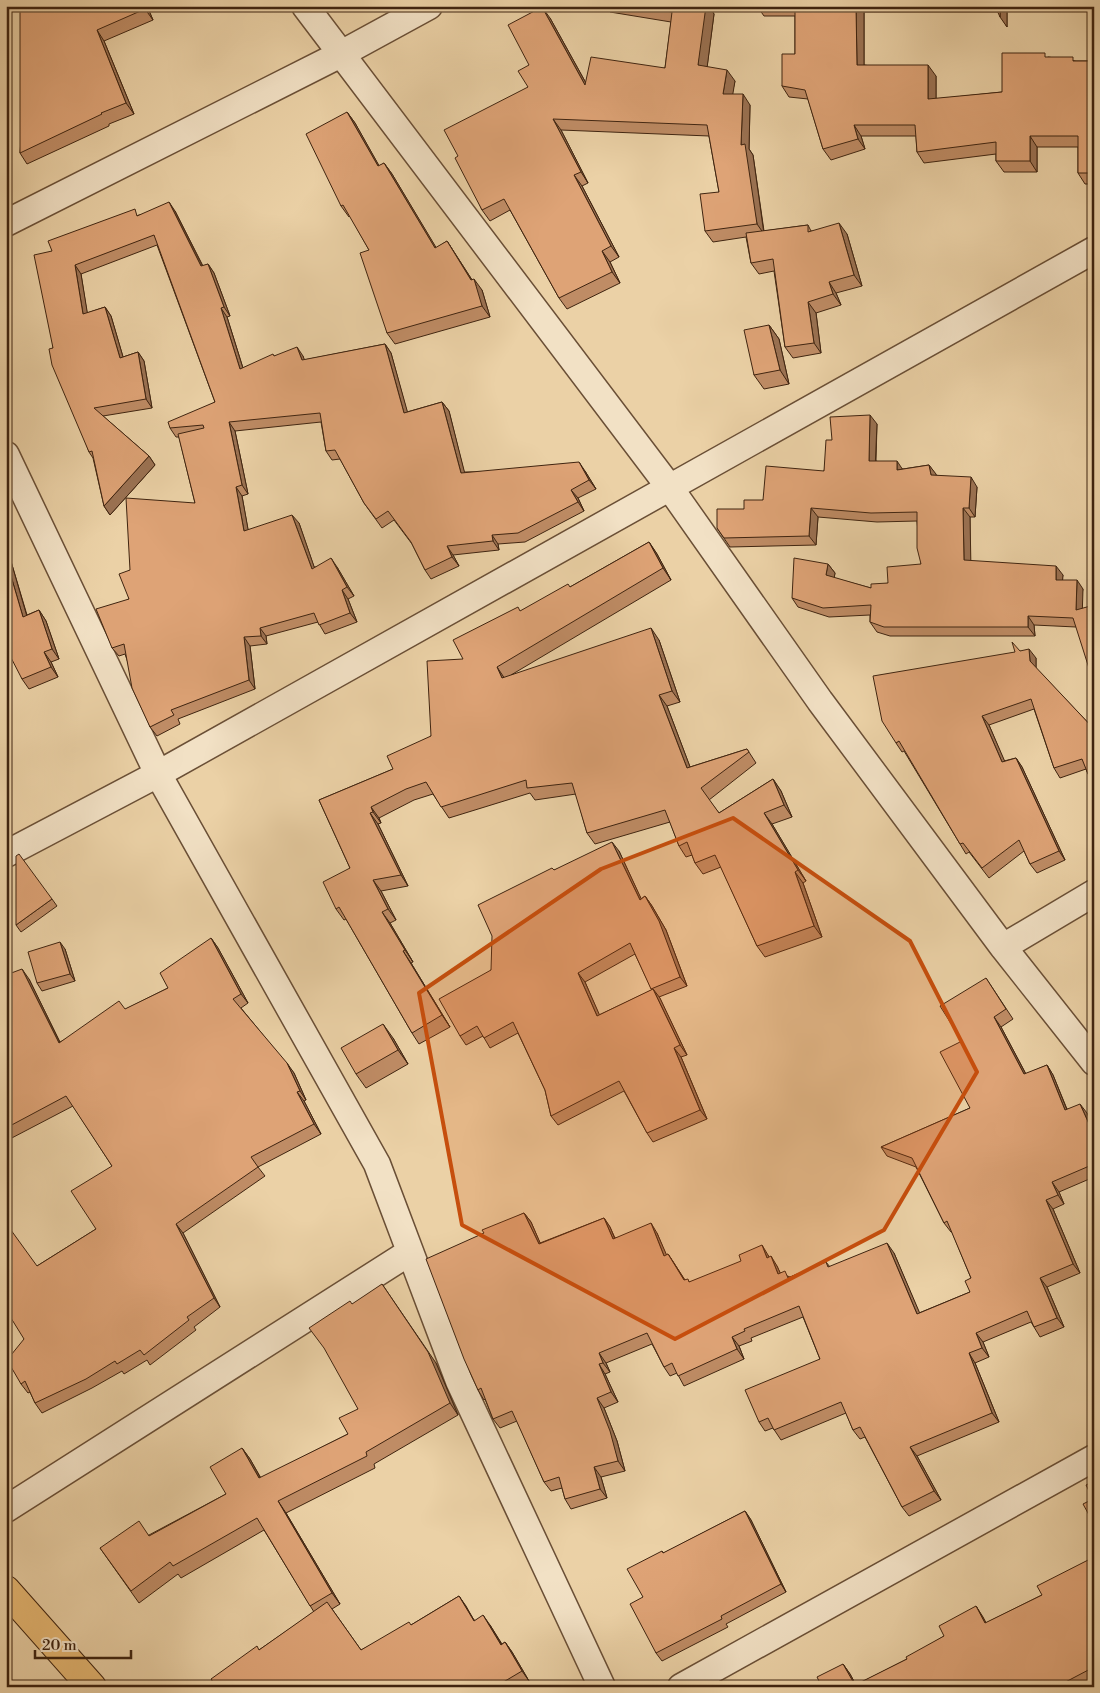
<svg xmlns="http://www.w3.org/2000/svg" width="1100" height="1693" viewBox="0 0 1100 1693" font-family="'Libre Bodoni',serif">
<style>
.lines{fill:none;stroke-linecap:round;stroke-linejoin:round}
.street-casing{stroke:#6a4f36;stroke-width:29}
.primary-casing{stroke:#3f2410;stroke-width:30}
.street{stroke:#f2e1c5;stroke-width:26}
.primary{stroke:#e6b873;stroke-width:28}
.wall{fill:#bf8c65;stroke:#3f2410;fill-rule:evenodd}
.shaded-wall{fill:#9b7253;stroke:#3f2410}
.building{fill:#dea376;stroke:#3f2410}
.marked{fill:#c64e0d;fill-opacity:0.2;stroke:#c64e0d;stroke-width:4;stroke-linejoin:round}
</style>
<rect width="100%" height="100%" fill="#ebd1a6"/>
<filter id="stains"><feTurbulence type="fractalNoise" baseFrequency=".004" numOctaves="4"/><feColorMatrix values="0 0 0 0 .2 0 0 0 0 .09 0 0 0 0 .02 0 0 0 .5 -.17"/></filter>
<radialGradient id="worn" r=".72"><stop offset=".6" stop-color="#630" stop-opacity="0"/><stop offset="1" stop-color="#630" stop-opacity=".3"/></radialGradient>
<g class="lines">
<defs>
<path id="street" d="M305 6 670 488 820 701 1003 947 1094 1062
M6 223 341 54 429 6
M6 455 158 774 377 1164 459 1381 602 1687
M6 854 158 774 1094 250
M1003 947 1094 893
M6 1509 410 1252
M681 1687 1094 1458"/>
<path id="primary" d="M6 1590 92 1687"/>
</defs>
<use href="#street" class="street-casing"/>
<use href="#primary" class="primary-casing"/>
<use href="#street" class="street"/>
<use href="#primary" class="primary"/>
</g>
<path class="wall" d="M31 6H147L153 20 104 41 134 114 109 124V126L27 164 20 153Z
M606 6H709L714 14 707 67 735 81 732 94 750 105 749 149 753 155 764 231 808 225 811 231 847 234 862 286 836 293 841 305 816 313 821 353 793 358 785 347 774 271 759 274 751 263 746 237 713 242 705 231 719 192 709 136 561 130 588 183 582 186 619 257 610 262 620 283 567 309 559 298 510 210 490 221 482 210 458 156 528 87 529 65 550 18 586 83 665 68 671 22 610 12Z
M757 6H1007V27L998 12H864V65L936 76V99L1002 92 1048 57 1076 61H1094V184H1085L1078 173V147H1037V172H1004L996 161V154L924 163 917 152 916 136H861L865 149 831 160 823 149 808 99 789 97 782 86 795 54V16H764Z
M347 112 355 123 379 166 384 163 392 174 436 248 447 241 472 280 482 290 490 317 395 344 387 333 369 250 350 216 349 217 341 206Z
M175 211 203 266 208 264 214 273 230 316 227 317 243 368 274 356H303L304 360 385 344 391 353 407 412 442 402 449 411 464 472 585 471 596 489 578 498 584 511 525 542 498 544 499 550 453 555 459 566 431 579 425 570 412 544 394 520 382 528 364 503 340 459 332 460 326 451 321 422 235 431 248 494 242 496 248 530 299 523 314 567H337L354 596 348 599 357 622 325 634 318 622 266 636 267 644 250 646 255 689 178 719 180 724 157 736 150 727 125 654 119 656 112 648 129 599 130 570 195 503 179 437H176L170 428 215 402 157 245 81 274 87 313 105 307 111 316 123 357 138 352 144 361 152 408 103 416 149 456 155 465 110 515 104 506 93 458 89 452 53 348 52 251 139 215Z
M769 325 779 339 789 384 764 389 754 375Z
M877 424 876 461 903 469 929 465 936 475 977 487 975 517H970V561L1063 575 1062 580 1083 589 1076 627 1034 625 1035 636H890L877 632 870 622V615L829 617 798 607 792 598 828 564 835 573 834 578 871 588 888 583 921 564 917 521 877 522 818 517 816 545 730 547 717 528 744 509 824 471 832 440Z
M649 542 657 554 671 580 511 675 659 640 680 702 667 706 690 767 747 749 756 763 709 800 719 813 773 779 781 791 792 817 772 824 806 881 803 883 822 937 765 957 757 946 721 867 703 874 695 863 692 855 686 857 679 846 670 822 595 844 587 833 576 794 535 800 530 793 449 818 433 794 414 800 379 818 381 823 378 824 408 886 381 891 396 920 390 923 413 962 411 963 450 1027 419 1044 412 1033 346 919 344 920 336 909 350 868 319 800 393 769 431 736 463 659 521 611 570 587Z
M10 558 27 615 39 610 46 621 59 659 51 662 58 677 29 689 22 679Z
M1020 651 1036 658V668L1094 729V783L1088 774 1086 769 1060 778 1054 768 1034 709 989 725 1004 761 1016 758 1022 767 1065 860 1037 873 1030 864 1024 851 989 878 969 852 966 854 960 844 904 751 902 752 896 743Z
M619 851 641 899 645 896 652 906 666 930 687 986 659 997 687 1055 681 1057 707 1119 653 1142 647 1133 624 1091 558 1125 551 1116 545 1090 518 1033 490 1048 483 1036 466 1045 460 1036 491 970 554 870ZM635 954 652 990 599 1015 585 982Z
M52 899 57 906 21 932 16 925Z
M211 938 218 948 248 1003 241 1008 294 1073 306 1100 304 1101 321 1134 258 1167 265 1176 183 1233 220 1307 194 1327 196 1330 150 1365 147 1360 124 1374 122 1371 92 1388 42 1413 35 1403 30 1392 28 1393 21 1384 24 1339 37 1266 96 1229 112 1166 73 1106 6 1141V975L29 979 60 1042 168 988Z
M65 949 75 981 42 991 37 983Z
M986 978 1013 1019 1001 1027 1026 1074 1047 1065 1053 1075 1067 1109 1087 1113 1094 1129V1177L1059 1192 1064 1204 1053 1209 1080 1273 1047 1287 1064 1327 1040 1337 1031 1322 983 1342 989 1357 975 1363 999 1422 917 1456 941 1500 909 1516 902 1507 865 1437 860 1439 853 1430 846 1413 781 1440 773 1428 765 1431 759 1422 820 1359 803 1317 751 1338 752 1341 739 1346 744 1359 684 1386 677 1373 670 1376 664 1367 652 1344 606 1363 610 1372 605 1374 618 1402 604 1408 617 1441 625 1471 601 1477 607 1498 571 1509 565 1499 562 1488 551 1491 544 1482 517 1421 500 1428 493 1419 485 1399 484 1400 478 1390 484 1233 524 1213 531 1222 540 1243 604 1218 610 1227 615 1238 657 1233 666 1255 668 1254 685 1280 690 1282 768 1255 769 1257 777 1266 780 1273 790 1277 826 1262 830 1267 894 1253 919 1313 970 1292 971 1278 952 1232H951L944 1223 916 1167 887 1156 881 1147 970 1108 962 1041Z
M393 1038 408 1064 366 1088 356 1074Z
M352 1304 436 1363 458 1415 374 1464 375 1468 286 1513 340 1604 332 1609 361 1650 411 1625 459 1596 474 1620 490 1625 502 1644 505 1642 512 1652 529 1681 519 1687H216L259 1650 314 1612 264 1530 181 1578 178 1574 139 1603 100 1548 149 1535 226 1494 242 1448 250 1459 261 1478 348 1434 358 1409Z
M745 1511 751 1520 786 1592 726 1624 728 1627 662 1661 656 1653 643 1597 662 1551 664 1553Z
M1094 1557V1682L1084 1687H822L843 1664 850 1674 856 1685 907 1659 944 1636 976 1606 986 1623 1042 1595Z"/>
<path class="shaded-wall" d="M144 6H147L153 20 145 9Z
M702 6H709L714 14 706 76 698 65Z
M856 6H860L864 12V76L857 65Z
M1000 6H1007V27L1000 17Z
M542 7 550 18 593 96 585 85Z
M97 30 104 41 134 114 126 103Z
M928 65 936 76V110L928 99Z
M727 70 735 81 731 105 723 94Z
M743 94 750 105 749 149 753 155 764 234 757 224 741 145Z
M347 112 355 123 386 178 378 166Z
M553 119 561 130 588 183 581 172Z
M854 125 861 136 865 149 858 139Z
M1030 136 1037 147V172L1030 161Z
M384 163 392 174 443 259 435 248Z
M574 175 582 186 619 257 611 246Z
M169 202 175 211 207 275 201 266Z
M839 223 847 234 862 286 854 275Z
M447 241 476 286 474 279 482 290 490 317 482 306 471 280Z
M602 251 610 262 620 283 612 272Z
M208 264 214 273 230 316 224 307Z
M75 265 81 274 89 323 83 314Z
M829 282 836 293 841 305 833 294Z
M808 302 816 313 821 353 814 343Z
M105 307 111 316 126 367 120 358Z
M221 308 227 317 246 378 240 369Z
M769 325 779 339 789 384 780 370Z
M385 344 391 353 410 421 404 413Z
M297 347 303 356 308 369 302 360Z
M138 352 144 361 152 408 146 399Z
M442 402 449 411 467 482 461 473Z
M870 415 877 424 875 470 869 461Z
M229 422 235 431 248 494 242 485Z
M149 456 155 465 110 515 104 506Z
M897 461 903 470H897Z
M579 462 585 471 596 489 589 480Z
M929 465 936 474 937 484 931 475Z
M971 477 977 487 975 517 969 508Z
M236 487 242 496 250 540 244 531Z
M571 490 578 498 584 511 578 502Z
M811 508 818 517 816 545 809 536Z
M963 508 970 517 971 570 964 560Z
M292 515 299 523 318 578 312 569Z
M492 535 498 544 499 550 493 541Z
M649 542 657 554 671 580 663 568Z
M447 546 453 555 459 566 452 557Z
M6 553 10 558 30 627 23 617 6 559Z
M331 558 337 567 354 596 347 587Z
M828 564 835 573 833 585 826 575Z
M1056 566 1063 575 1062 589 1056 580Z
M1077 580 1083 589 1082 620 1076 610Z
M342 590 348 599 357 622 350 613Z
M39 610 46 621 59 659 52 649Z
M1028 616 1034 625 1035 636 1028 627Z
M260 628 266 636 267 644 261 636Z
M651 628 659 640 680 702 672 691Z
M244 637 250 646 255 689 249 680Z
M1029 649 1036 658V670L1030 661Z
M44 652 51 662 58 677 51 667Z
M497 667 505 679 502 678Z
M659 695 667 706 695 780 687 768Z
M982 716 989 725 1009 771 1002 762Z
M1016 758 1022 767 1065 860 1059 851Z
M773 779 781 791 792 817 784 805Z
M371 807 379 818 381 823 373 812Z
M370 813 378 824 408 886 401 875Z
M764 813 772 824 806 881 798 870Z
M612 842 619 851 646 909 640 900Z
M795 872 803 883 822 937 814 926Z
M373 880 381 891 396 920 388 909Z
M645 896 652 906 666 930 687 986 680 977Z
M382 912 390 923 413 962 405 950Z
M211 938 218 948 248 1003 241 994Z
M60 942 65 949 75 981 70 974Z
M403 951 411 963 450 1027 442 1015Z
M22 969 29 979 65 1053 59 1043Z
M578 973 585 982 604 1025 597 1016Z
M653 989 660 998 687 1055 680 1045Z
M994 1017 1001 1027 1031 1084 1024 1074Z
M383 1024 393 1038 408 1064 398 1050Z
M674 1048 681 1057 707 1119 700 1110Z
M287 1063 294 1073 306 1100 300 1091Z
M1047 1065 1053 1075 1071 1120 1065 1110Z
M297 1092 304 1101 321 1134 314 1124Z
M1080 1104 1087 1113 1094 1129V1135Z
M1052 1182 1059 1192 1064 1204 1058 1195Z
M1046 1200 1053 1209 1080 1273 1073 1264Z
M524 1213 531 1222 545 1254 539 1244Z
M604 1218 610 1227 619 1249 613 1239Z
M651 1223 657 1233 671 1265 664 1256Z
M176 1224 183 1233 220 1307 214 1298Z
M887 1243 894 1253 924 1323 917 1314Z
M762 1245 768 1255 774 1267 767 1258Z
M668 1254 674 1263 691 1290 684 1280Z
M771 1256 777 1266 785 1283 778 1274Z
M1040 1278 1047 1287 1064 1327 1057 1318Z
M382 1284 436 1363 458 1415 450 1403Z
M976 1333 983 1342 989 1357 982 1348Z
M732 1337 739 1346 744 1359 737 1349Z
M599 1353 606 1363 610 1372 603 1363Z
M969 1353 975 1363 999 1422 992 1413Z
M599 1364 605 1374 618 1402 611 1392Z
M597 1398 604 1408 617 1441 625 1471 618 1461Z
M910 1447 917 1456 941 1500 934 1491Z
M242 1448 250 1459 267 1490 259 1478Z
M594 1467 601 1477 607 1498 600 1489Z
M278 1501 286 1513 340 1604 332 1593Z
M745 1511 751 1520 786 1592 781 1584Z
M459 1596 466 1606 480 1631Z
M976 1606 983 1617 992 1634 985 1623Z
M483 1615 490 1625 508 1655 501 1645Z
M505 1642 512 1652 529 1681 522 1671Z
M843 1664 850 1674 857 1687H855Z"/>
<path class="building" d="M31 6H144L145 9 97 30 126 103 101 113 102 114 20 153V11Z
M634 6H706L698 65 727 70 723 94H743L741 145 745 144 757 224 705 231 700 194 719 192 707 125 553 119 581 172 574 175 611 246 602 251 612 272 559 298 504 199 482 210 455 158 458 156 444 130 528 87 518 71 529 65 508 25 542 7 585 85 591 57 665 68 672 12Z
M795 6H856L857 65H928V99L1002 92V53H1045V57H1073V61H1094V173H1078V136H1030V161H996V142L917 152 915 125H854L858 139 823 149 805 90 782 86V54H795Z
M995 6H1000V17Z
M347 112 378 166 384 163 435 248 447 241 471 280 474 279 482 306 387 333 360 253 369 250 343 205 341 206 306 134Z
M169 202 201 266 208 264 224 307 221 308 240 369 273 354 274 356 297 347 302 360 385 344 404 413 442 402 461 473 579 462 589 480 571 490 578 502 518 533 492 535 493 541 447 546 452 557 425 570 411 542 388 511 376 519 364 503 335 450 326 451 320 413 229 422 242 485 236 487 244 531 292 515 312 569 331 558 347 587 342 590 350 613 319 625 314 613 260 628 261 636 244 637 249 680 171 710 174 715 150 727 132 688 124 644 112 648 96 609 129 599 119 574 130 570 126 498 195 503 178 434 204 428 203 425 170 428 168 422 215 402 154 235 75 265 83 314 105 307 120 358 138 352 146 399 94 408 149 456 104 506 92 451 89 452 52 365 49 349 53 348 34 255 52 251 48 241 135 209 137 216Z
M839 223 854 275 829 282 833 294 808 302 814 343 785 347 773 259 751 263 746 233 808 225V232Z
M769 325 780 370 754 375 744 330Z
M870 415 869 461H897V470L929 465 931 475 971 477 969 508H963L964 560 1056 566V580H1077L1076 610 1094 605V684L1073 618 1028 616V627H884L870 622 871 605 823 608 792 598 794 558 828 564 826 575 871 588V584L888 583 887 567 921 564 917 548V512L871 513 811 508 809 536 724 538 717 528V509H744V500H763L766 466 824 471 826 440H832L830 417Z
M649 542 663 568 497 667 502 678 651 628 672 691 659 695 687 768 747 749 749 752 701 788 719 813 773 779 784 805 764 813 798 870 795 872 814 926 757 946 715 855 695 863 687 842 679 846 665 810 587 833 572 783 527 788 526 780 441 807 426 782 406 789 371 807 373 812 370 813 401 875 373 880 388 909 382 912 405 950 403 951 442 1015 412 1033 339 907 336 909 323 882 350 868 319 800 393 769 387 756 431 736 427 661 463 659 453 640 518 607 520 611 568 584 570 587Z
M6 559 23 617 39 610 52 649 44 652 51 667 22 679 6 648Z
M1012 642 1020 651 1029 649 1030 661 1094 729V772L1088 774 1082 759 1054 768 1031 699 982 716 1002 762 1016 758 1059 851 1030 864 1019 840 982 868 963 843 960 844 899 741 896 743 882 721 873 676 1015 652Z
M612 842 640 900 645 896 659 921 680 977 651 989 630 943 578 973 597 1016 653 989 680 1045 674 1048 700 1110 647 1133 619 1081 551 1116 545 1090 513 1022 484 1038 477 1026 460 1036 439 999 491 970 492 936 478 905 552 868 554 870Z
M19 854 52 899 16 925V856Z
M211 938 241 994 233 999 287 1063 300 1091 297 1092 314 1124 251 1157 258 1167 176 1224 214 1298 187 1317 189 1320 144 1355 140 1350 117 1364 115 1361 86 1379 35 1403 25 1381 21 1384 7 1360 24 1339 6 1310V1227L8 1226 37 1266 96 1229 71 1191 112 1166 66 1096 6 1128V975L22 969 59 1043 119 1001 125 1009 168 988 160 973Z
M60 942 70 974 37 983 28 952Z
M986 978 1006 1009 994 1017 1024 1074 1047 1065 1065 1110 1080 1104 1094 1135V1164L1052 1182 1058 1195 1046 1200 1073 1264 1040 1278 1057 1318 1034 1327 1027 1311 976 1333 982 1348 969 1353 992 1413 910 1447 934 1491 902 1507 860 1427 853 1430 841 1402 774 1430 768 1418 759 1422 745 1390 820 1359 799 1306 744 1329 745 1331 732 1337 737 1349 678 1376 672 1363 664 1367 647 1333 599 1353 603 1363 599 1364 611 1392 597 1398 610 1431 618 1461 594 1467 600 1489 565 1499 559 1477 544 1482 512 1411 493 1419 481 1388 478 1390 464 1359 426 1259 484 1233 482 1230 524 1213 539 1244 604 1218 613 1239 651 1223 664 1256 668 1254 684 1280 688 1279 689 1282 741 1261 739 1255 762 1245 767 1258 771 1256 778 1274 785 1271 788 1278 826 1262 828 1267 887 1243 917 1314 970 1292 965 1281 971 1278 947 1221 944 1223 912 1158 881 1147 970 1108 940 1052 962 1041 940 1006Z
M383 1024 398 1050 356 1074 341 1048Z
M382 1284 428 1352 450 1403 366 1452 367 1456 278 1501 332 1593 310 1606 257 1518 173 1566 170 1562 131 1591 100 1548 139 1521 149 1536 226 1494 210 1467 242 1448 259 1478 348 1434 339 1418 358 1409 324 1348 309 1328 350 1301 352 1304Z
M1094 1331V1341L1089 1335Z
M1094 1481V1524L1083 1504 1093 1499 1086 1485Z
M745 1511 781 1584 721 1616 722 1619 656 1653 630 1604 643 1597 627 1569 662 1551 663 1553Z
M1094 1557V1667L1056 1687H822L817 1677 843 1664 855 1685 907 1659 906 1657 944 1636 939 1626 976 1606 985 1623 1042 1595 1037 1586Z
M459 1596 474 1621 483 1615 501 1645 505 1642 522 1671 495 1687H216L211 1679 257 1646 259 1650 327 1602 361 1650 409 1622 411 1625Z"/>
<path class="marked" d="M733 818 910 941 977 1072 884 1230 675 1339 462 1225 419 993 601 869Z"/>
<rect width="1100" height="1693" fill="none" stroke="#ebd1a6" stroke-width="25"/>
<rect x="8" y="8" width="1085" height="1678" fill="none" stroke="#3f2410" stroke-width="2.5"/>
<rect x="12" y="12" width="1075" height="1668" fill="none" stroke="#3f2410"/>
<path d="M35 1650v8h96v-8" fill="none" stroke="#3f2410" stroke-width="2.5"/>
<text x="42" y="1650" font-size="15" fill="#3f2410" stroke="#f2e1c5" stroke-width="4" paint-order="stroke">20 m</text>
<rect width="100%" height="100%" filter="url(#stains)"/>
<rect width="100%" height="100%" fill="url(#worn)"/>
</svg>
